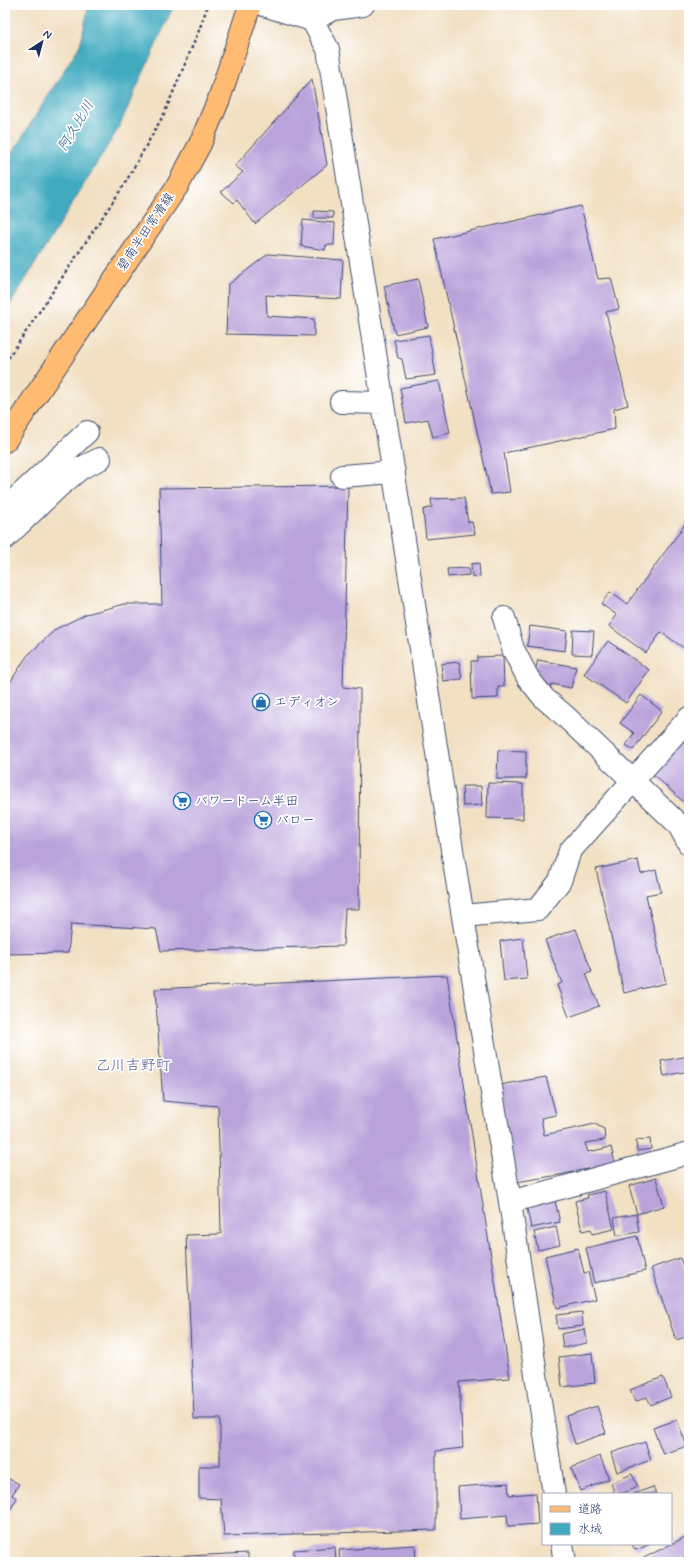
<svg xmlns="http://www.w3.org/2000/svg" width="694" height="1567" viewBox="0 0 694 1567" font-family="Mynerve,'Klee One',sans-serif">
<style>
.water{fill:#40aabf;stroke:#2e6c8e}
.building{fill:#baa3db}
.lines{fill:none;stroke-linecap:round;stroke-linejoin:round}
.minor-casing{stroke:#3b4a6d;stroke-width:24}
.major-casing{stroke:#3b4a6d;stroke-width:24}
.path{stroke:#3b4a6d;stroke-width:2.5;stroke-dasharray:3 3;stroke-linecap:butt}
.minor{stroke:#fff;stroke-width:22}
.major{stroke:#ffbb71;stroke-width:22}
.labels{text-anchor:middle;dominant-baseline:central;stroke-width:3.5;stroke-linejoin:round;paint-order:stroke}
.street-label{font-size:13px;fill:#1b2f5e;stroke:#fff}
.poi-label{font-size:13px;fill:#1b2f5e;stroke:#fff;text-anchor:start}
.water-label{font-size:14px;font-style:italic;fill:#2a6085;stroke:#fff}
.quarter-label{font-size:15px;fill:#53588a;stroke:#fff}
</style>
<rect width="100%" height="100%" fill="#fff"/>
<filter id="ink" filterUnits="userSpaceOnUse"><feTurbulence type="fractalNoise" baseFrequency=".025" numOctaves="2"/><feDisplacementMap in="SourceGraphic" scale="8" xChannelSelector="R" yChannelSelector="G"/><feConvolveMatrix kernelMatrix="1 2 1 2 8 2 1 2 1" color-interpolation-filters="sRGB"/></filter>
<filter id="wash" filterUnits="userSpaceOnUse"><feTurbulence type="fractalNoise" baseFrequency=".012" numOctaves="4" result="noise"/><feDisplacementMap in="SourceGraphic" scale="16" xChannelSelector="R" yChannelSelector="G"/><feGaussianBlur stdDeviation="0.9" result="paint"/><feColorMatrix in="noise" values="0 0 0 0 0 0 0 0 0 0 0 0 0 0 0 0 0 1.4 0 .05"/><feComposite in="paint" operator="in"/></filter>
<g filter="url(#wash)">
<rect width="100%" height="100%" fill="#f2e0c3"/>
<path class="water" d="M89 5H174L118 129 5 313V164L80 45Z"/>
<g id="blocks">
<path class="building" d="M312 79 327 165 255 224 237 200 234 203 221 192 243 172 235 166Z
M581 206 598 279 611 278 619 309 606 312 628 405 614 409 615 429 504 453 510 492 491 494 434 239Z
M314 211 333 212V218H314Z
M303 220 335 223 334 245H326L325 250 301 246Z
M268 254 343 260 341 299 266 295 267 316 314 319V336L226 334 228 285Z
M418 279 428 327 395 334 384 286Z
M429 335 436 375 406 379 402 359 398 358 394 340Z
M439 381 450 433 433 437 428 419 406 423 400 388Z
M348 486 343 687 360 689 359 909H345L343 946 161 951 156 929 71 924 68 953 5 954V693L7 687 27 656 56 629 86 614 125 604H162L159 488Z
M464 498 468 522H472L475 534 426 539 423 510 432 507 431 499Z
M689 519V650L688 651 661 632 646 653 609 626 617 615 601 604 610 592 627 604Z
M479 563 480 576 472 577 471 564Z
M469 568V575L448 577 447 569Z
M530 626 567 631 565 651 527 646Z
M573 630 594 631 592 655 572 654Z
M608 641 649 670 626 703 584 674Z
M503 656 504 687H498V698L472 699 471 661H477V657Z
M538 660 576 667 571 688 552 684 547 691 533 679Z
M459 662 462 679 443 681 441 664Z
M641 695 662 711 633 750 626 745 634 733 620 723Z
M683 740 689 745V807L653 774Z
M498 750 526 751V779H497Z
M488 783 523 784V819L487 818Z
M462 786H481L482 805 463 806Z
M638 860 641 874 656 870 661 892 646 895 666 983 624 993 596 869Z
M576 929 592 972 586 974 599 1006 569 1017 557 985 562 983 545 940Z
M523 938 527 979 504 981 500 941Z
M447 975 510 1378 459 1382 463 1448 436 1451V1530L224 1536 221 1499 199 1498V1466H220V1419H194L186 1235 221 1234 218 1106 163 1101 155 989Z
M689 1056V1071L664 1076 661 1061Z
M546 1077 556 1115 541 1118 544 1135 595 1124 604 1129 605 1140 585 1143 588 1152 611 1147 615 1163 559 1175 516 1182 499 1085Z
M650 1139 651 1149 637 1151 636 1140Z
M656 1178 664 1206 637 1214 629 1186Z
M605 1191 614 1229 592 1234 591 1229 582 1231 575 1201 588 1198 587 1195Z
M555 1201 560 1222 531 1228 527 1208Z
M636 1214 639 1232 617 1236 614 1218Z
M556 1227 560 1245 538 1250 534 1232Z
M637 1236 645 1271 594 1283 586 1248Z
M578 1248 584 1273 588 1272 595 1299 557 1308 545 1256Z
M680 1258 687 1276 689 1275V1336L676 1340 651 1268Z
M582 1312 583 1326 558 1329 556 1315Z
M585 1329 587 1343 563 1348 561 1334Z
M592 1353 595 1383 562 1387 559 1357Z
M663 1377 671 1397 651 1405 647 1397 635 1402 630 1390Z
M597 1406 606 1433 575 1444 566 1416Z
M677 1420 687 1446 663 1454 653 1428Z
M645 1442 651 1460 617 1472 611 1453Z
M600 1456 609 1479 581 1491 571 1468Z
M632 1474 638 1487 621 1494H615L611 1483Z
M5 1477 19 1484 12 1495 17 1498 9 1512 5 1510Z
M508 1483 509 1495 536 1493 538 1524 508 1526 507 1515 460 1519 458 1487Z
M653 1487 656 1494H633Z
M689 1535V1555L676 1562H639L638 1561Z
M632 1544H651L635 1550Z
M415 1545 416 1562H340L339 1550Z
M335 1547 336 1562H294V1550Z
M248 1553V1562H128V1559Z
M611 1558 612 1562H598L597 1561Z"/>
</g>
</g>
<g filter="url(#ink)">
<use href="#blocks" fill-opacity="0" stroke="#3b4a6d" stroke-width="1"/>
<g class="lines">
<defs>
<path id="minor" d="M264 5 312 20 328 49 453 856 510 1202 554 1494
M312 20 333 9 363 5
M341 402 383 403
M342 476 394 472
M5 509 87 432
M5 538 57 488 81 468 100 459
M504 618 513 649 528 678 544 698 565 716 678 824 689 844
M463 916 538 909 560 881 570 851 689 718
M510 1202 689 1153
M562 1544 565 1562"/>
<path id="major" d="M5 441 178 185 200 144 219 99 250 5"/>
</defs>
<use href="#minor" class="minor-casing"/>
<use href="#major" class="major-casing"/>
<path class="path" d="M5 363 124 185 164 114 198 33 208 5"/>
<use href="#minor" class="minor"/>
<use href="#major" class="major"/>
</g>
</g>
<defs>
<symbol id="shop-ring" viewBox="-11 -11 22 22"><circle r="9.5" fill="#fff" stroke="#1f6fb2" stroke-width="1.5"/><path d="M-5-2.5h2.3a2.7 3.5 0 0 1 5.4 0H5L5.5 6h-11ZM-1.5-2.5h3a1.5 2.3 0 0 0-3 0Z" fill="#1f6fb2"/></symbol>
<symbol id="supermarket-ring" viewBox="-11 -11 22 22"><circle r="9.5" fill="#fff" stroke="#1f6fb2" stroke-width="1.5"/><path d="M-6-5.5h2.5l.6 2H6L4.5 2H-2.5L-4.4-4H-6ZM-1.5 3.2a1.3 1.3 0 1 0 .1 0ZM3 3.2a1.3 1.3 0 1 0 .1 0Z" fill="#1f6fb2"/></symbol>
</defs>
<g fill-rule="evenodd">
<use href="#shop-ring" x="251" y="692" width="20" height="20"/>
<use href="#supermarket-ring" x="172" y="791" width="20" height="20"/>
<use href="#supermarket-ring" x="253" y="810" width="20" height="20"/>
</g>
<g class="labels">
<g class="street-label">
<text transform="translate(146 232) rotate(-56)">碧南半田常滑線</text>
</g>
<g class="poi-label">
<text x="274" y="702">エディオン</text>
<text x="195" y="801">パワードーム半田</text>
<text x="276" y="820">バロー</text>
</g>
<g class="water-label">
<text transform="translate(76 126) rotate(-59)">阿久比川</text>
</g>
<g class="quarter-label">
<text x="133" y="1066">乙川吉野町</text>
</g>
</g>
<rect width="694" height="1567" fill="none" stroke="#fff" stroke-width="20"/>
<rect x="542" y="1493" width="130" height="52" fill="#ffffff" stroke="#a4acbf"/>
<rect x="550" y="1506" width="20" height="6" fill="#ffbb71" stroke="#a4acbf"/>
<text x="578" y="1513" font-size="12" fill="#1b2f5e">道路</text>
<rect x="550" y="1523" width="20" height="12" fill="#40aabf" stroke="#a4acbf"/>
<text x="578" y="1533" font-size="12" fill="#1b2f5e">水域</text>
<g transform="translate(42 42) rotate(36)" stroke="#ffffff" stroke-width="3" paint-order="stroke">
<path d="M0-3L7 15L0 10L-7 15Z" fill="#1b2f5e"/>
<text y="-6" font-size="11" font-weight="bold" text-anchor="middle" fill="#1b2f5e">N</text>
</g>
</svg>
